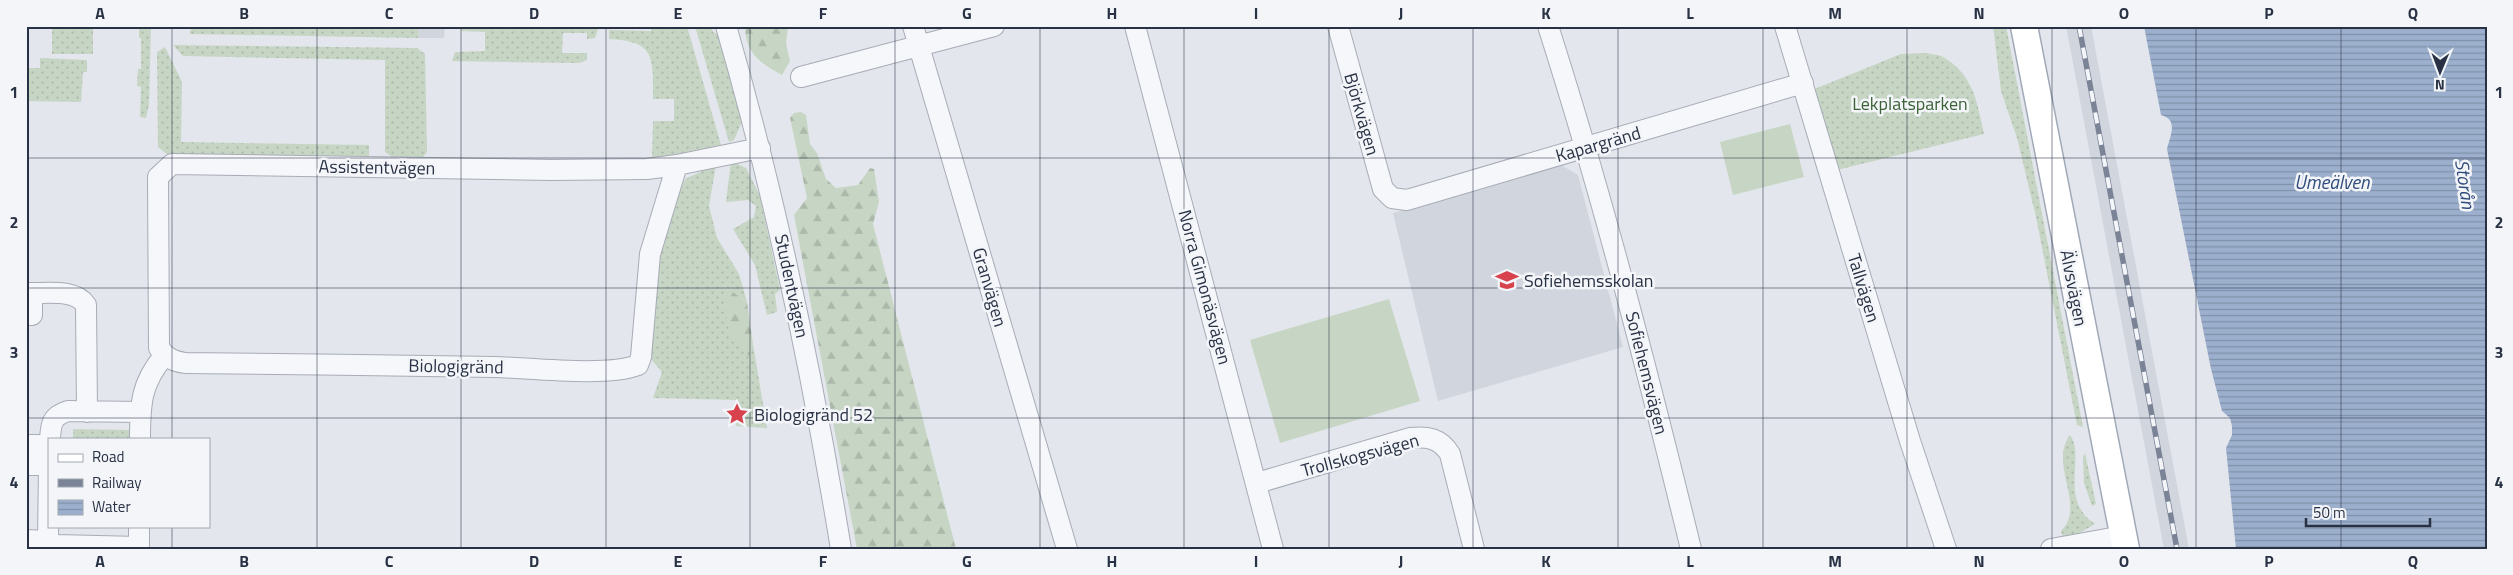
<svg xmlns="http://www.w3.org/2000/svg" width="2513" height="575" viewBox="0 0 2513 575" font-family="'Titillium Web',sans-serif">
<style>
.built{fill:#d1d5de}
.grass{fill:url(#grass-dots)}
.forest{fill:url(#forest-firs)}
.pitch{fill:#c7d6c4}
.water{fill:url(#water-rules)}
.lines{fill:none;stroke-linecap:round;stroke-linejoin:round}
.minor-casing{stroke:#a7acb7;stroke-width:22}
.major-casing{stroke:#a1a9b8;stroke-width:29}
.minor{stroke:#f6f7fa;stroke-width:20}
.major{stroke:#fff;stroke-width:26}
.rail-casing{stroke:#7b8497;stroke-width:5.5}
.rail{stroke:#f3f5f9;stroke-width:4;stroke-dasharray:11;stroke-linecap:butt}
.grid{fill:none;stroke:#293245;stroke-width:1;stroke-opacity:0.55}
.labels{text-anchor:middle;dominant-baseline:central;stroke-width:5;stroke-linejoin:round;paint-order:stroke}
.park-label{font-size:18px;fill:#3b6236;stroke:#f3f5f9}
.street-label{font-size:18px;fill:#293245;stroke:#f3f5f9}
.poi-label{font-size:18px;fill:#293245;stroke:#f3f5f9;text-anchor:start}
.water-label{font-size:19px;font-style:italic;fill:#314d7c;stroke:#f3f5f9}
.neatline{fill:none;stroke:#293245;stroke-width:2}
.grid-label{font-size:16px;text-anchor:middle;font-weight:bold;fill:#293245}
</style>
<defs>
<pattern id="grass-dots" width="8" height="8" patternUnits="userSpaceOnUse" patternTransform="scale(1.25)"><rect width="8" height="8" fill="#c7d6c4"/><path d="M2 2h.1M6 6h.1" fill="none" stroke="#abb8aa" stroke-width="1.8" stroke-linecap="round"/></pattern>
<pattern id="forest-firs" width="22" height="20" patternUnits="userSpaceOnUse" patternTransform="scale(1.25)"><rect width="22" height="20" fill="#c7d6c4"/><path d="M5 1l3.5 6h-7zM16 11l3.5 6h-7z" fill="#abb8aa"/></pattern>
<pattern id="water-rules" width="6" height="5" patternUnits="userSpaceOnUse" patternTransform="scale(1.25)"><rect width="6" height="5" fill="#9cb0ce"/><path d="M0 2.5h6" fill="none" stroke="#7f90a9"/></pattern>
</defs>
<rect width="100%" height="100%" fill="#e3e6ec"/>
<path class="built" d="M419 26H445L444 38H418Z
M2066 26H2091L2189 549H2164Z
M1561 165 1578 175 1623 347 1438 401 1393 213Z"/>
<path class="grass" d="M139 26H151L149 105 146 118 140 117 141 87 137 86 138 69H141V38H139Z
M191 26H419L418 38 190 34Z
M460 26H599L595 38 587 39V33H563L562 53H587V60L579 63 452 61 455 52 485 51V32L461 31Z
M651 26H687L721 145 652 159 653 121H674V99H653C653 58 656 41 609 39V30L651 31Z
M695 26H711L713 32 721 36 742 122 734 140 729 142Z
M1993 26H2006L2083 427 2077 425 2036 217 2017 138 2001 91Z
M52 29H93V54H52Z
M173 45 417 48 425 54 427 152 421 160H396L385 152V60L183 56Z
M165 47 182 82 181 142 369 145V159L168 155 158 147 157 52Z
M1927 53C1931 55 1937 54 1941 56 1973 73 1977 101 1984 134L1837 170 1812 90 1901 54Z
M40 58 87 60V72H83L81 102 26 101V68H40Z
M731 161 746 168 760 196 780 290 775 294 777 312 767 315 755 265 733 229 754 217 756 206 748 200 726 202Z
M716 165 709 206 717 238 739 274 747 302 723 285 749 355 753 344 767 428 736 426V400L653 398 662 372 651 359 656 247 685 179Z
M73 429 129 430V439H73Z
M2070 435C2086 457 2058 500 2095 524L2076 535 2063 538 2061 531C2087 505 2048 465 2070 435Z
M2085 453 2096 504 2092 506 2084 483 2083 457Z"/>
<path class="forest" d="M745 26H788L786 44 790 61 782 75C760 63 745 53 745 26Z
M801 112 806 115 810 144 817 153 826 179 836 188 858 185 870 168 874 169 879 202 873 224 956 549H857L794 215 807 198 790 118 794 113Z
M723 285 747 302 753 344 749 356 729 332Z"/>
<path class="pitch" d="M1790 124 1804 177 1733 195 1720 142Z
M1389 299 1420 401 1280 443 1250 340Z"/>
<path class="water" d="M2144 26H2487V549H2236L2226 448 2232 435V426L2230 418 2222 411 2211 369 2167 149C2170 136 2179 120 2161 115Z"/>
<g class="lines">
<defs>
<path id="minor" d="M726 26C776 198 812 372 841 549
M913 26 1067 549
M1135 26 1273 549
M1338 26 1383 189 1392 198 1407 200 1803 83
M1548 26C1603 198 1648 373 1691 549
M1785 26 1910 441 1946 549
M801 77 994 26
M677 165 650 254 641 357 638 365C608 377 530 368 495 367 392 365 288 364 185 363 173 361 166 358 159 348L158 177 172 164 551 170 647 169 677 165 760 148
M26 293C45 294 75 288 86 305L87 412
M26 315H32V294
M50 439C51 423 52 416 68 411L140 412
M140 439C140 404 141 383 164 356
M26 445H49
M26 465H49
M1257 483 1410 438C1427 436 1440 438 1450 454L1474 549
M26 540 48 541 56 545 139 547V526
M48 541 49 466
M2051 549 2123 536"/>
<path id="major" d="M2024 26 2126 549"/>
</defs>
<use href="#minor" class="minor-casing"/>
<use href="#major" class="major-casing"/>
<use href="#minor" class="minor"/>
<use href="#major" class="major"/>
<defs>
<path id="rail" d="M2079 26 2177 549"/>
</defs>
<use href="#rail" class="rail-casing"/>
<use href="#rail" class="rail"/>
</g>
<path class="grid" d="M172 26V439M317 26V549M461 26V549M606 26V549M750 26V549M895 26V549M1040 26V549M1184 26V549M1329 26V549M1473 26V549M1618 26V549M1763 26V549M1907 26V549M2052 26V549M2196 26V549M2341 26V549M26 158H2487M26 288H2487M26 418H2487M172 526V549"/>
<defs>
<symbol id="school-bare" viewBox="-9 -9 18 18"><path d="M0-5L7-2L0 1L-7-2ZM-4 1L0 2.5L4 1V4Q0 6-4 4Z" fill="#d7424d" stroke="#f3f5f9" stroke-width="2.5" paint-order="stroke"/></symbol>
<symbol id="sight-bare" viewBox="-9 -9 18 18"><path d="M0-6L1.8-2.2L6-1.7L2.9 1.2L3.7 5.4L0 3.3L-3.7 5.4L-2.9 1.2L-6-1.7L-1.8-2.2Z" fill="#d7424d" stroke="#f3f5f9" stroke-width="2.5" paint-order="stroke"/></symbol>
</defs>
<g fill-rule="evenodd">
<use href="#school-bare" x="1491" y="264" width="32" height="32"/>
<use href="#sight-bare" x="721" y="398" width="32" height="32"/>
</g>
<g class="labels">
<g class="park-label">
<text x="1910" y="103">Lekplatsparken</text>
</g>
<g class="street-label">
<text transform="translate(1362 114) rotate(74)">Björkvägen</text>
<text transform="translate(1598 144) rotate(-16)">Kapargränd</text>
<text transform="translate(377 167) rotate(1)">Assistentvägen</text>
<text transform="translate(792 286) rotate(78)">Studentvägen</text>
<text transform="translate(990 287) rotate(74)">Granvägen</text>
<text transform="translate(1205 287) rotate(75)">Norra Gimonäsvägen</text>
<text transform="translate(1864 288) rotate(73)">Tallvägen</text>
<text transform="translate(2074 288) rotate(79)">Älvsvägen</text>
<text transform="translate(456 366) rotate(1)">Biologigränd</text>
<text transform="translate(1647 373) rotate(76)">Sofiehemsvägen</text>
<text transform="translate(1360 455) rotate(-15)">Trollskogsvägen</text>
</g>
<g class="poi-label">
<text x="1524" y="280">Sofiehemsskolan</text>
<text x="754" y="414">Biologigränd 52</text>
</g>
<g class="water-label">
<text x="2332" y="181">Umeälven</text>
<text transform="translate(2466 184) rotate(82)">Storån</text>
</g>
</g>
<rect width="2513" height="575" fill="none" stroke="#f3f5f9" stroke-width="55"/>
<rect x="48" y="438" width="162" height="90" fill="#f3f5f9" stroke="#a2a7b1"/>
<rect x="58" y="454" width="25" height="8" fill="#ffffff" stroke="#a2a7b1"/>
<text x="92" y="462" font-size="15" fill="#293245">Road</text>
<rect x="58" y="479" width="25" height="8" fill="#7b8497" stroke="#a2a7b1"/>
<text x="92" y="488" font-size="15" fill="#293245">Railway</text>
<rect x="58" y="500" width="25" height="15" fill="url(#water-rules)" stroke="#a2a7b1"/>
<text x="92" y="512" font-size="15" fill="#293245">Water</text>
<g transform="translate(2440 72) rotate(181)" stroke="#f3f5f9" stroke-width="4" paint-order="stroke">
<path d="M0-4L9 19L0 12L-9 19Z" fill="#293245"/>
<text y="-8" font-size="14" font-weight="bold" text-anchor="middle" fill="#293245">N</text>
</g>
<path d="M2306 518v8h124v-8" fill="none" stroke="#293245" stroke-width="2.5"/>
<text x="2313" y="518" font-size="15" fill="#293245" stroke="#f3f5f9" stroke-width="4" paint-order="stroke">50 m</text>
<rect x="28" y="28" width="2458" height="520" class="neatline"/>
<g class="grid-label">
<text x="100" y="19">A</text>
<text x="244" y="19">B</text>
<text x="389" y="19">C</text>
<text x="534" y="19">D</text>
<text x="678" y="19">E</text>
<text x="823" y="19">F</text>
<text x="967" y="19">G</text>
<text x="1112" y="19">H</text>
<text x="1256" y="19">I</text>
<text x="1401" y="19">J</text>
<text x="1546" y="19">K</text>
<text x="1690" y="19">L</text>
<text x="1835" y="19">M</text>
<text x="1979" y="19">N</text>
<text x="2124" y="19">O</text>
<text x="2269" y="19">P</text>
<text x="2413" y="19">Q</text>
<text x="14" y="98">1</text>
<text x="2499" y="98">1</text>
<text x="14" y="228">2</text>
<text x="2499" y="228">2</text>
<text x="14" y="358">3</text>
<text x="2499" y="358">3</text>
<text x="14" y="488">4</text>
<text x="2499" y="488">4</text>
<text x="100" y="567">A</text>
<text x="244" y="567">B</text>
<text x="389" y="567">C</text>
<text x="534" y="567">D</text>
<text x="678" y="567">E</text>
<text x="823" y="567">F</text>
<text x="967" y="567">G</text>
<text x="1112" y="567">H</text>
<text x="1256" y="567">I</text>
<text x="1401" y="567">J</text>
<text x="1546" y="567">K</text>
<text x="1690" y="567">L</text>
<text x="1835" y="567">M</text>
<text x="1979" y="567">N</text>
<text x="2124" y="567">O</text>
<text x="2269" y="567">P</text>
<text x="2413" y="567">Q</text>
</g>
</svg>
